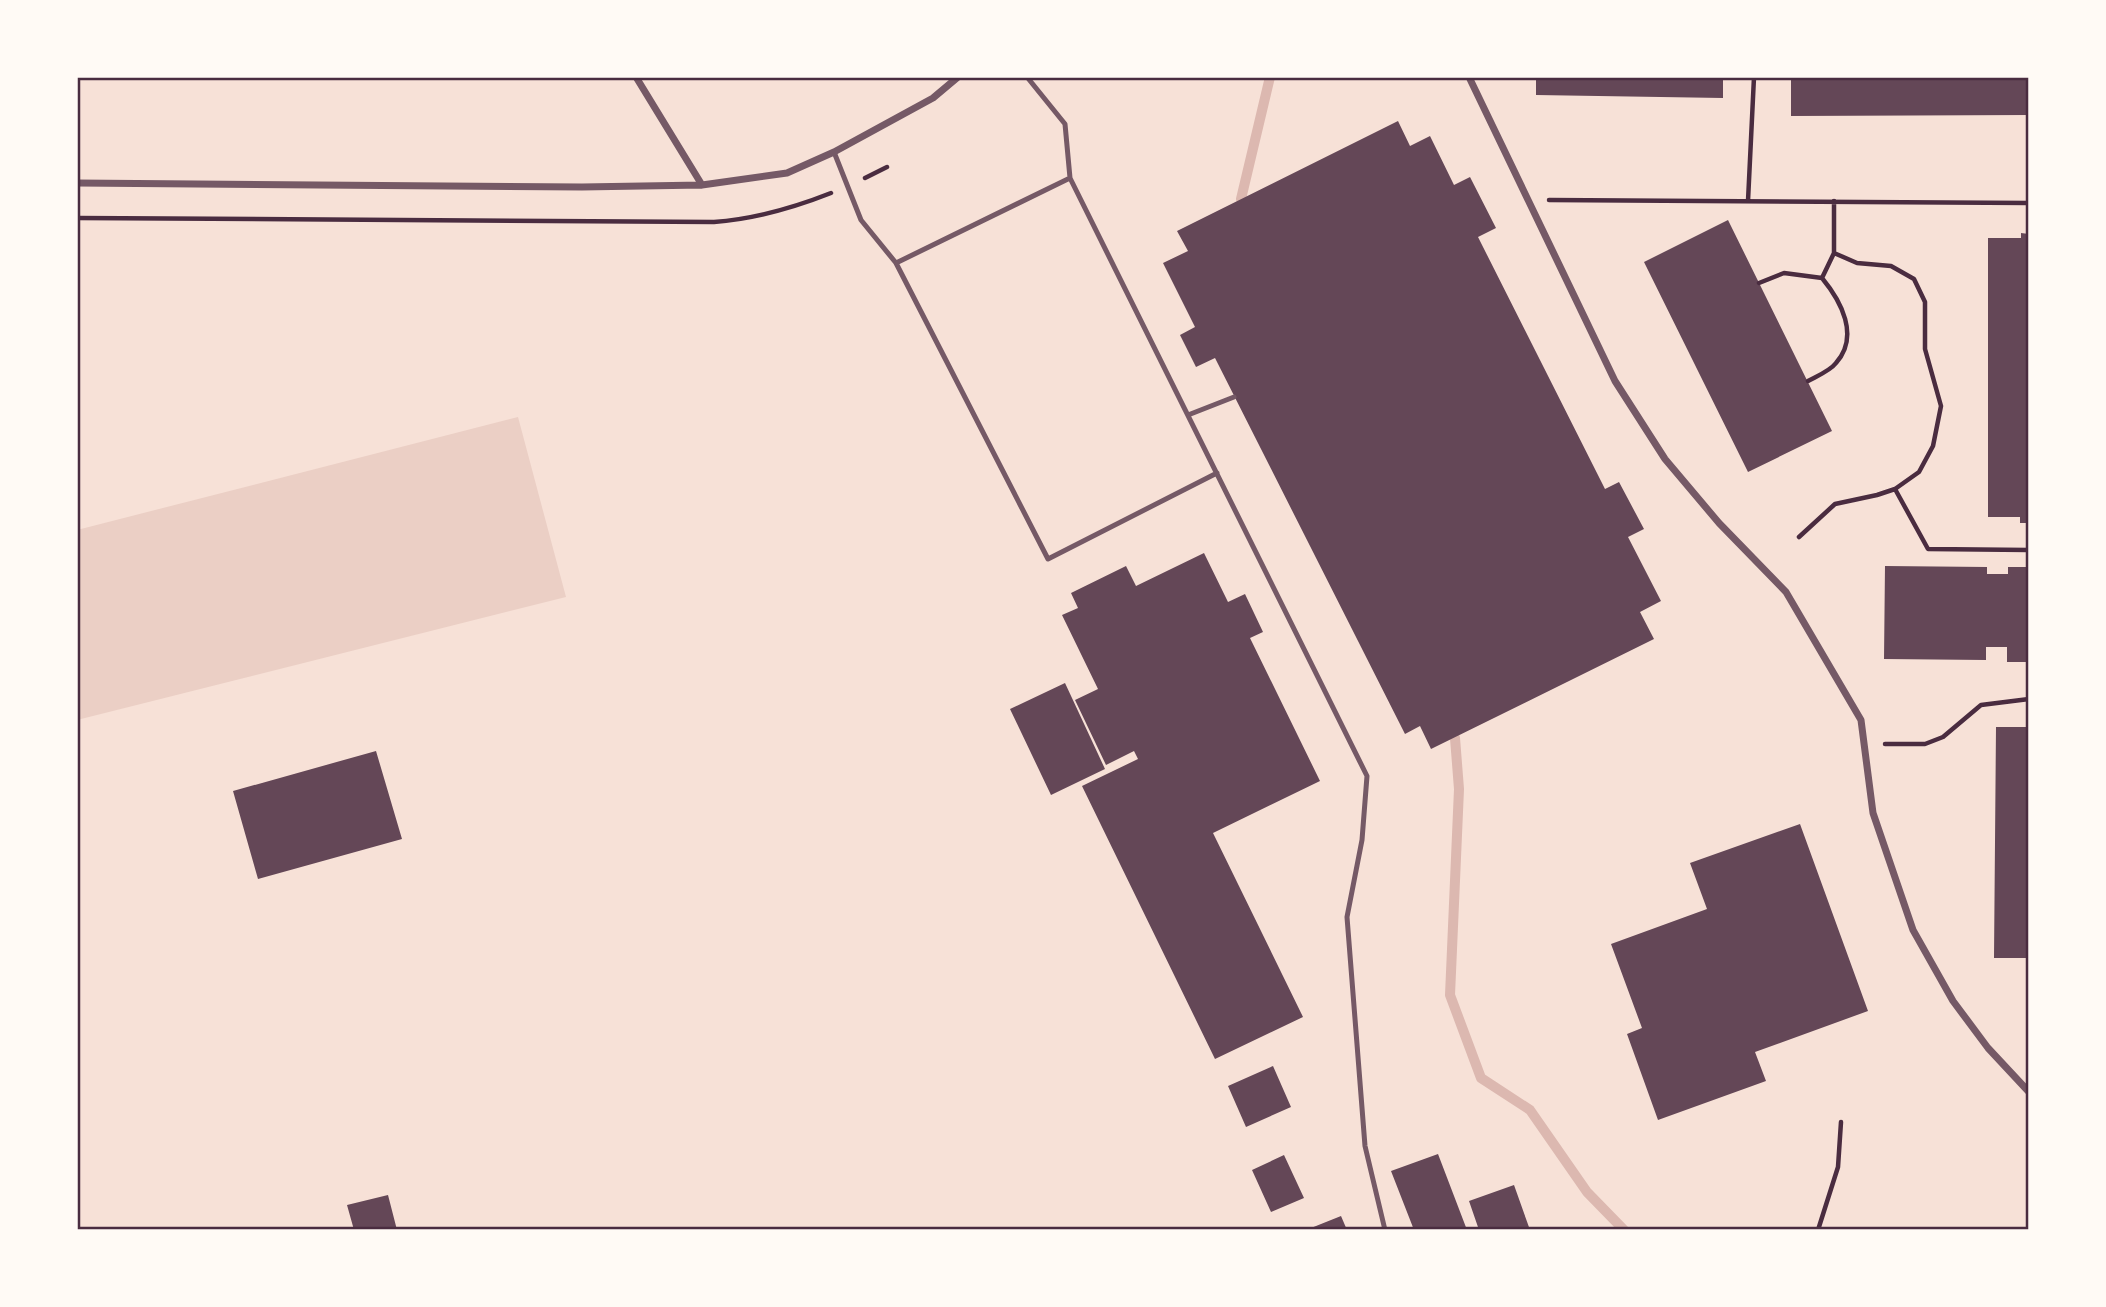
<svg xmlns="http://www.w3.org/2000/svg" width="2106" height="1307" viewBox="0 0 2106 1307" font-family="'Archivo Narrow',sans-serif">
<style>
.green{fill:#ebcfc5}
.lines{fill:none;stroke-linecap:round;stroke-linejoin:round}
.stream{stroke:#dcb8b0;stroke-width:10}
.building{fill:#644757}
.path{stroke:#4a2c40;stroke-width:4.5}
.service{stroke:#755966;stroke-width:5}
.minor{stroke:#755966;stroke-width:7}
.neatline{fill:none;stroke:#4a2c40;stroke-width:2.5}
</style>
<rect width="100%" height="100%" fill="#f7e1d7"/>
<path class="green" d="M518 417 566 597 77 720V530Z"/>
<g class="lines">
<path class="stream" d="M1247 212 1241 199 1270 77
M1450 725 1455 738 1459 789 1450 995 1481 1078 1530 1110 1587 1192 1624 1230"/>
</g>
<path class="building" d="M1536 77H1723V98L1536 95Z
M1791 77H2029V115L1791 116Z
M1398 121 1410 146 1430 136 1454 185 1470 177 1496 228 1478 237 1605 489 1619 482 1644 529 1628 537 1661 601 1640 612 1654 639 1431 749 1420 726 1405 734 1215 358 1196 367 1180 335 1195 327 1163 263 1188 251 1177 231Z
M1728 220 1832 431 1748 472 1644 262Z
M2021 233 2029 234V523H2020V517H1988V238H2021Z
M1204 553 1228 602 1245 594 1263 632 1250 638 1320 781 1213 833 1303 1017 1215 1059 1082 786 1138 759 1134 751 1106 765 1075 700 1098 689 1062 615 1078 608 1071 593 1126 566 1136 586Z
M1885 566 1987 567V574H2008V567H2029V662H2007V647H1986V660L1884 659Z
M1065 683 1105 769 1051 795 1010 709Z
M1996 727H2029V958H1994Z
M376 751 402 839 258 879 233 791Z
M1800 824 1868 1011 1755 1052 1766 1081 1658 1120 1627 1034 1642 1028 1611 944 1707 909 1690 863Z
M1273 1066 1291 1107 1246 1127 1228 1086Z
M1438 1154 1467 1230H1414L1391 1171Z
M1284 1155 1304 1198 1271 1212 1252 1170Z
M1514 1185 1530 1230H1479L1469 1201Z
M388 1195 397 1230H354L347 1205Z
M1341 1216 1347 1230H1306Z"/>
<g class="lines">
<path class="path" d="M865 178 887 167
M1549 200 2029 203
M1748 201 1754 77
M77 218 714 222C755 219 793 208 831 193
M1822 278 1834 253
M1759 283 1784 273 1822 278C1841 301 1860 336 1836 363 1830 371 1817 376 1808 381
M1895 489 1928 549 2029 550
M1799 537 1835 504 1877 495 1895 489 1919 472 1933 446 1941 406 1925 349V302L1914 279 1891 266 1857 263 1834 253V201
M1885 744H1925L1943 737 1981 705 2029 699
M1818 1230 1838 1167 1841 1122"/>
<path class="service" d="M1027 77 1065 124 1070 178 1367 776 1362 840 1347 917 1365 1146 1385 1230
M834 152 861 220 896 263 1048 559 1217 473
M896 263 1070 178
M1188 415 1234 397"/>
<path class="minor" d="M636 77 702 185
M1469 77 1615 381 1665 459 1719 523 1786 592 1861 720 1873 813 1913 930 1953 1001 1988 1048 2029 1092
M77 183 582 187 702 185 787 173 834 152 933 98 958 77"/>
</g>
<rect width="2106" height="1307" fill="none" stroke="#fffaf5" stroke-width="158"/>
<rect x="79" y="79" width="1948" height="1149" class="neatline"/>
</svg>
